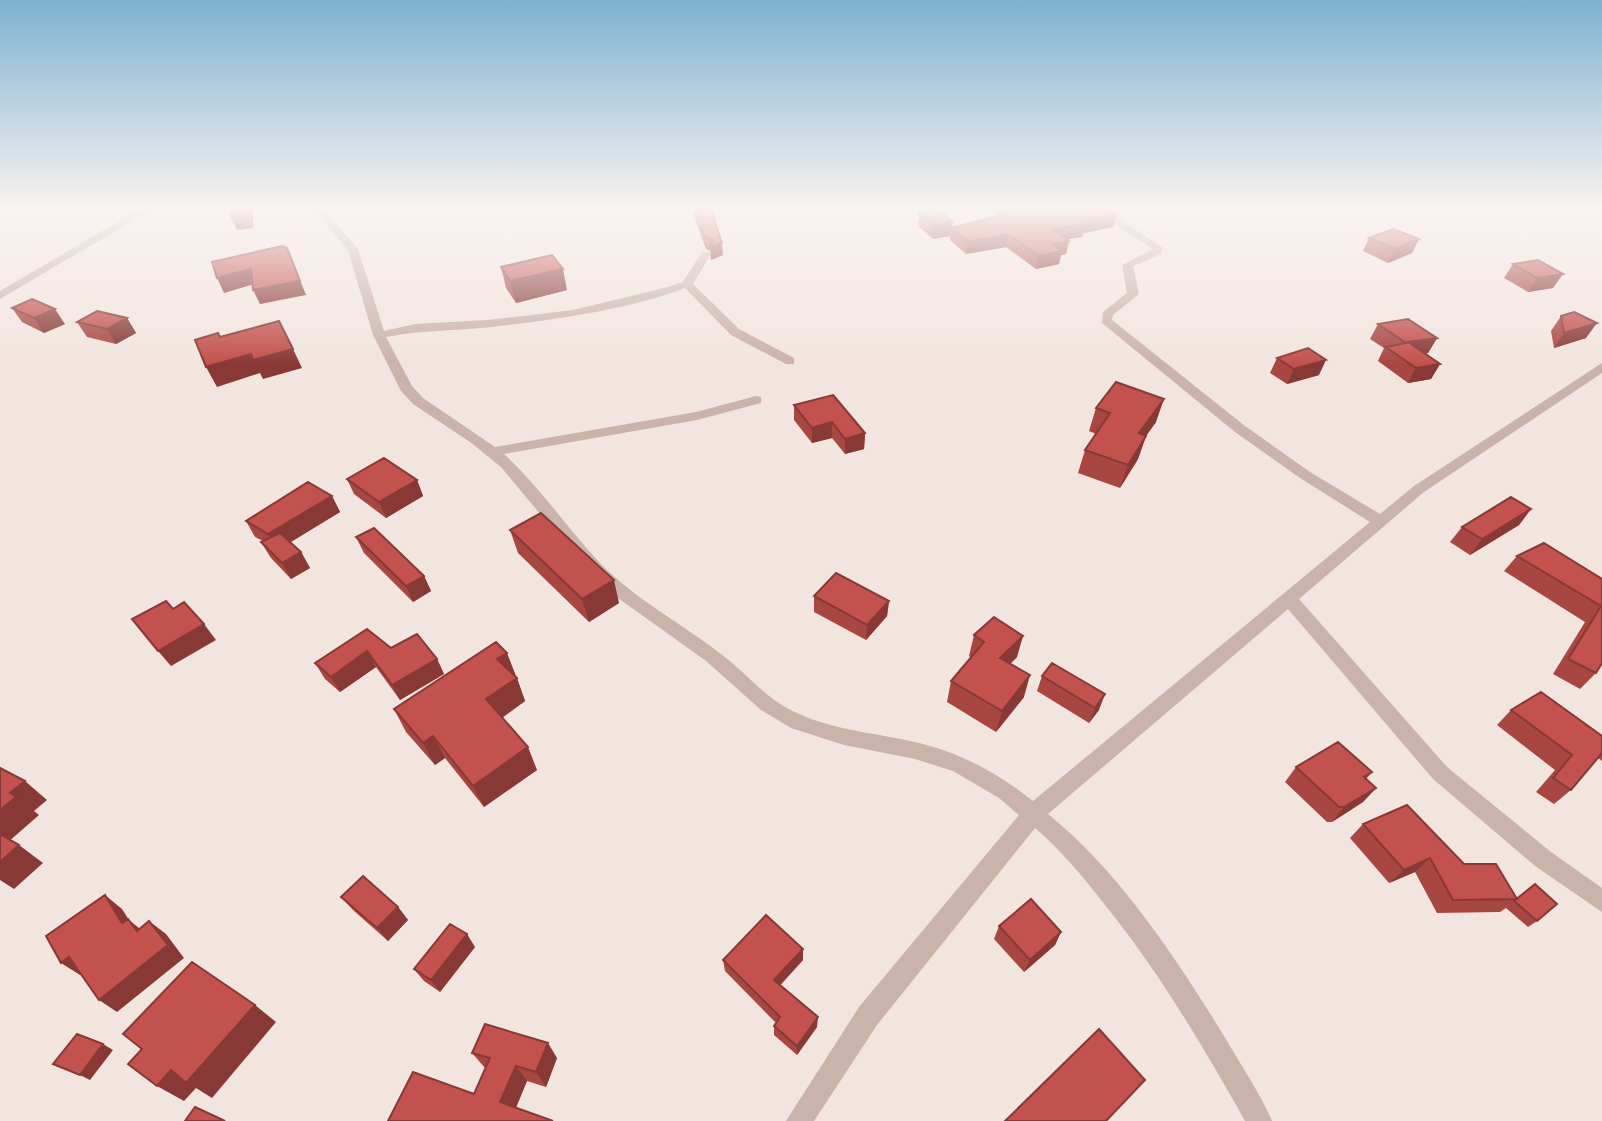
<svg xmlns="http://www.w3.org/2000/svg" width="1602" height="1121" viewBox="0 0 1602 1121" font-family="'Fira Sans',sans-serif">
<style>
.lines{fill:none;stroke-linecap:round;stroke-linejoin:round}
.street{fill:#cab3ab;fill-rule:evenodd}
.wall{fill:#a84642}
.shaded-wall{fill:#883936}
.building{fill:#c3514d;stroke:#883936;stroke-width:2}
</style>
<rect width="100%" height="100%" fill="#f2e5df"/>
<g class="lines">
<path class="street" d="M143 207H156L0 299V291Z
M312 207H322L358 249 384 331 415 324 488 320 573 310 668 287 683 282 702 252H710L711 254 693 284 739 329 794 358V364H786L731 335 685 288C628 310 552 320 491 327 456 331 421 330 386 337L412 386 423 398 495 447 696 412 756 396 761 397V403L697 420 504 454C540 487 567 528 600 563 636 600 681 623 721 654 744 671 762 694 787 708 827 730 871 732 915 742 959 752 998 773 1033 801L1370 522 1300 478 1235 432 1102 323 1103 312 1127 293 1122 265 1153 249 1118 227 1098 207H1109L1126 223 1163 248 1161 254 1133 266 1139 294 1113 315 1112 320 1245 426 1310 472 1380 514 1414 486 1602 363V373L1424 492 1299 599 1447 767 1551 852 1602 888V912L1535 866 1433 779 1288 609 1048 814C1120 872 1179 962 1227 1041 1242 1067 1260 1093 1272 1121H1245C1203 1046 1159 972 1105 905 1084 878 1061 850 1035 828L877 1025 814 1121H786L859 1007 1019 815 999 798 953 771 915 759 844 745 791 728 761 710 706 661 611 593 586 569 501 467 470 442 413 404 401 391 373 335 348 250Z"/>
</g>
<path class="wall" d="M692 207H710L723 255 711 260V251L706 249 693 214Z
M989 207H1108L1114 227 1083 233 1082 237 1067 239 1069 241 1066 254 1061 255 1059 264 1036 269 1006 247 966 254 950 240V236L933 239 918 226 919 213 953 227 996 216Z
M1369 238 1419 239 1412 253 1388 263 1363 251Z
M1538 260 1553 288 1528 292 1504 278 1513 264Z
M501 267 567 290 516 303 506 288Z
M12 308 65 324 44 333 22 322Z
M1561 316 1586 338 1554 348 1551 331Z
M127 318 136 333 116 344 87 337 77 322Z
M1378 324 1437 338 1428 353 1425 354 1440 364 1431 379 1408 383 1378 361 1384 348 1370 339Z
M1277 358 1319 375 1287 384 1270 373Z
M794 405 865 433 864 449 845 454 832 438 812 443 794 420Z
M1096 408 1156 422 1146 436 1138 459 1120 488 1078 473 1085 450 1096 434 1089 431Z
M347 479 417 480 423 496 386 518 354 494Z
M332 496 340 512 290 542 301 552 310 568 291 579 271 558 261 542 263 541 255 537 246 521Z
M1531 509 1519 525 1470 555 1450 542 1462 527Z
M510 530 619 603 589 622 518 553Z
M356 537 424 576 431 591 413 602 364 553Z
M1517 556 1602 579 1596 673 1580 689 1553 674 1585 622 1504 571Z
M814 596 889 601 887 616 866 640 814 612Z
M974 635 1017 657 1010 664 1024 697 996 732 947 702 951 681 971 658 969 656Z
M391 648 437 659 444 674 400 700 376 667 340 692 325 679 315 663Z
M516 676 525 701 502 718 537 770 484 807 445 758 435 765 406 732 394 709Z
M1042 676 1099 710 1089 723 1037 691Z
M1511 710 1602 736V761L1598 758 1571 790 1554 804 1536 792 1555 770 1497 725Z
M1296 767 1372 772 1366 779 1376 788 1363 802 1332 822H1327L1285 782Z
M1363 824 1464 864 1517 898 1537 921 1528 927 1506 908 1500 912 1437 913 1415 872 1389 883 1350 838Z
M341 897 398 907 408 920 388 941 353 910Z
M999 926 1061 932 1055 945 1024 972 994 939Z
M475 947 440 992 424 981 414 969Z
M803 949V960L780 985 817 1027 797 1055 774 1035V1026L776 1023 725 971 723 960Z
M472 1053 557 1058 546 1087 527 1081 516 1108 474 1094 485 1068Z"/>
<path class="shaded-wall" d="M247 207H251L253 212V228L237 230 231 217Z
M1117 214 1114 227 1083 233 1082 237 1050 242 1053 229 1081 221Z
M953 222 950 236 933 239 934 225Z
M1008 234 1006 247 966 254 968 242Z
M1419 239 1412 253 1388 263 1395 249Z
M1069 241 1066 254 1061 255 1059 264 1036 269 1039 256 1052 244Z
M722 243 723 255 711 260 710 247Z
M287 248 306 295 260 304 253 290Z
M251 269 258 283 224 293 217 278Z
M563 269 567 290 516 303 510 281Z
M1563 274 1553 288 1528 292 1537 278Z
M55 309 65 324 44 333 34 318Z
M127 318 136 333 116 344 107 329Z
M1597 323 1586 338 1554 348 1564 333Z
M1437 338 1428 353 1400 357 1408 342Z
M293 349 302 368 263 379 260 373 217 387 206 367 251 354Z
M1326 360 1319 375 1287 384 1294 369Z
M1440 364 1431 379 1408 383 1416 368Z
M1164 399 1156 422 1131 456 1139 433Z
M832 422V438L812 443V428Z
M865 433 864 449 845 454V439Z
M1146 436 1138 459 1120 488 1128 465Z
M417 480 423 496 386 518 379 502Z
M332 496 340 512 278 550 268 534Z
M1531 509 1519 525 1470 555 1482 539Z
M301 552 310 568 291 579 282 563Z
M424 576 431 591 413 602 406 586Z
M614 580 619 603 589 622 582 599Z
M889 601 887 616 866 640 867 625Z
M204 624 216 640 171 666 158 651Z
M1023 636 1017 657 994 680 1000 658Z
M367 651 376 667 340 692 331 677Z
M507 653 516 676 506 683 497 659Z
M437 659 444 674 400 700 392 685Z
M1030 675 1024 697 996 732 1002 711Z
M517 678 525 701 496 722 486 699Z
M1105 694 1099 710 1089 723 1095 708Z
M433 736 445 758 435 765 423 743Z
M528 747 537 770 484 807 473 786Z
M25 781 47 800 34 811 39 815 7 843 0 837V810L10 793Z
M1376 788 1363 802 1332 822 1344 807Z
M19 845 43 863 14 889 0 880V862Z
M1430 858 1415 872 1389 883 1404 870Z
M105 895 122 909 129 920 144 932 154 944 122 923Z
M398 907 408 920 388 941 377 928Z
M149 921 166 934 184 958 117 1012 99 1000Z
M1061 932 1055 945 1024 972 1030 960Z
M467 934 475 947 440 992 431 980Z
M803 949V960L775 991 774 980Z
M69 957 88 969 80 975 61 963Z
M255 1005 276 1022 212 1098 196 1088 184 1101 157 1086 171 1070Z
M818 1017 817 1027 797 1055V1046Z
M548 1043 557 1058 546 1087 536 1072Z
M103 1044 113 1050 90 1080 80 1075Z
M516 1066 527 1081 512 1116 500 1102Z"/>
<path class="building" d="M231 207H247V214L231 217Z
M694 207H710L722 243 710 247 713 240 705 237Z
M1001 207H1108L1117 214 1081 221 1085 224 1053 229 1069 241 1052 244 1062 251 1039 256 1008 234 968 242 951 228 1006 214Z
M938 209 953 222 934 225 919 213Z
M1393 229 1419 239 1395 249 1369 238Z
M282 246 287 248 300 281 253 290 251 269 217 278 212 262Z
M552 255 563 269 510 281 501 267Z
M1538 260 1563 274 1537 278 1513 264Z
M32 299 55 309 34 318 12 308Z
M97 311 127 318 107 329 77 322Z
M1574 312 1597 323 1564 333 1561 316Z
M1408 319 1437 338 1408 342 1440 364 1416 368 1386 347 1406 343 1378 324Z
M279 321 293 349 253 360 251 354 206 367 195 340 218 333 220 337Z
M1308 348 1326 360 1294 369 1277 358Z
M1116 382 1164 399 1139 433 1146 436 1128 465 1085 450 1110 413 1096 408Z
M833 395 865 433 845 439 832 422 812 428 794 405Z
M384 458 417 480 379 502 347 479Z
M308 482 332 496 268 534 246 521Z
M1511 497 1531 509 1482 539 1462 527Z
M541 513 614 580 582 599 510 530Z
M374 528 424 576 406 586 356 537Z
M280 533 301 552 282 563 261 542Z
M1544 543 1602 579V663L1596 673 1568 659 1601 606 1517 556Z
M836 573 889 601 867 625 814 596Z
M166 601 173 609 184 602 204 624 158 651 132 619Z
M994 617 1023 636 1000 658 1030 675 1002 711 951 681 984 642 974 635Z
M367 629 391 648 417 634 437 659 392 685 367 651 331 677 315 663Z
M496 642 507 653 497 659 517 678 486 699 528 747 473 786 433 736 423 743 394 709Z
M1052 663 1105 694 1095 708 1042 676Z
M1541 692 1602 736V753L1571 790 1553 778 1572 755 1511 710Z
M1338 742 1372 772 1364 777 1376 788 1344 807H1339L1296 767Z
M0 768 25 781 10 793 16 797 0 810Z
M1407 805 1464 864H1496L1517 899 1453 900 1430 858 1404 870 1363 824Z
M0 834 19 845 0 862Z
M363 876 398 907 377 928 341 897Z
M1535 884 1557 904 1537 921 1514 901Z
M105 895 122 923 128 919 137 931 149 921 168 945 99 1000 69 957 61 963 46 936Z
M1031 899 1061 932 1030 960 999 926Z
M766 915 803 949 774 980 818 1017 797 1046 774 1026 780 1017 723 960Z
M450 924 467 934 431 980 414 969Z
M192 962 255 1005 186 1083 171 1070 157 1086 128 1064 142 1049 123 1034Z
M485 1024 548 1043 536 1072 516 1066 500 1102 553 1121H388L413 1072 474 1094 490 1058 472 1053Z
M1099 1029 1145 1080 1106 1121H1005Z
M77 1034 103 1044 80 1075 53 1064Z
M195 1107 225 1121H185Z"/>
<linearGradient id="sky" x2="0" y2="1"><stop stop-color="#7eb2ce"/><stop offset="0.57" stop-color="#f9f3f1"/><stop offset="1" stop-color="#f9f3f1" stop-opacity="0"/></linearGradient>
<rect width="1602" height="364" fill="url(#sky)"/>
</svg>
